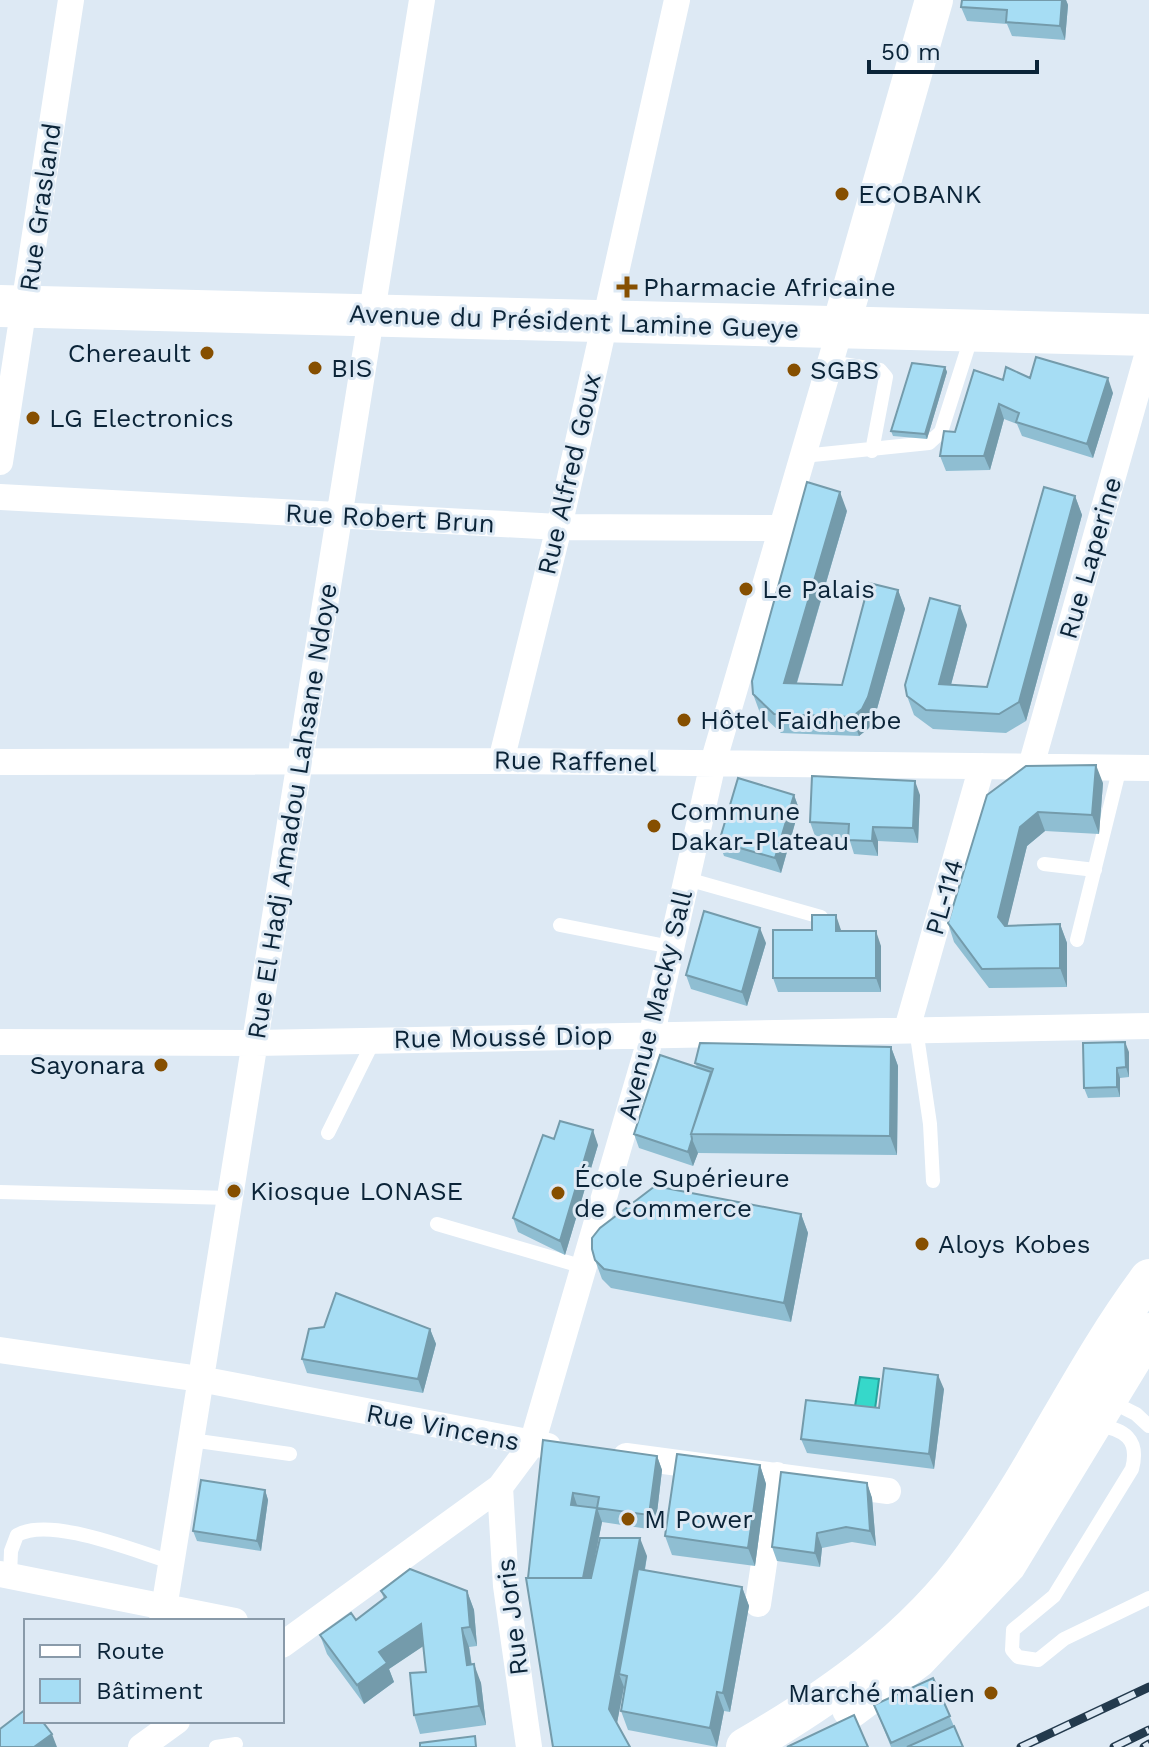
<svg xmlns="http://www.w3.org/2000/svg" width="1149" height="1747" viewBox="0 0 1149 1747" font-family="'Work Sans',sans-serif">
<style>
.water{fill:#36d8ca;stroke:#29a29e;stroke-width:2}
.lines{fill:none;stroke-linecap:round;stroke-linejoin:round}
.lane{stroke:#fff;stroke-width:14}
.street{stroke:#fff;stroke-width:26}
.secondary{stroke:#fff;stroke-width:38}
.primary{stroke:#fff;stroke-width:42}
.rail-casing{stroke:#233a4d;stroke-width:9}
.rail{stroke:#dde9f4;stroke-width:6;stroke-dasharray:18;stroke-linecap:butt}
.wall{fill:#8fbed2}
.shaded-wall{fill:#749bab}
.building{fill:#a6ddf4;stroke:#749bab;stroke-width:2}
.poi-dot{fill:#864f00;stroke:#dde9f4;stroke-width:3}
.labels{text-anchor:middle;dominant-baseline:central;stroke-width:6;stroke-linejoin:round;paint-order:stroke}
.poi-label{font-size:26px;fill:#0b2438;stroke:#dde9f4;text-anchor:start}
.street-label{font-size:26px;fill:#0b2438;stroke:#dde9f4}
</style>
<rect width="100%" height="100%" fill="#dde9f4"/>
<path class="water" d="M860 1377 879 1379 875 1409 855 1406Z"/>
<g class="lines">
<path class="lane" d="M830 362 880 370 886 377 872 451
M803 456 929 443 941 432 972 335
M1044 864 1095 870
M687 879 821 917
M560 925 671 947
M1077 940 1120 767
M916 1029 930 1124 933 1181
M328 1133 374 1040
M0 1192 230 1198
M437 1224 584 1267
M1110 1401 1136 1414 1149 1426
M1097 1425C1124 1429 1140 1439 1132 1469L1054 1596 1013 1630 1012 1650 1018 1657 1038 1660 1064 1639 1149 1598
M191 1440 290 1454
M10 1576 11 1551 17 1535C51 1516 134 1551 171 1562
M216 1747 236 1744"/>
<path class="street" d="M0 462 71 0
M0 497 559 527 781 528
M501 761 559 527 677 0
M0 762 501 761 1149 768
M1031 766 1149 349
M907 1029 982 766
M0 1042 255 1043 1149 1026
M0 1350 200 1379 548 1446
M626 1456 888 1491
M500 1487 506 1586 529 1747
M0 1574 235 1621
M758 1604 777 1475
M162 1621 422 0
M282 1645 500 1487 532 1444 652 1033 713 763 840 329
M141 1747 177 1721"/>
<path class="secondary" d="M840 329 934 0
M851 1709 918 1659 1007 1565 1149 1332
M745 1747C831 1697 914 1639 973 1557 1038 1468 1083 1366 1149 1278"/>
<path class="primary" d="M0 306 1149 335"/>
<defs>
<path id="rail" d="M1021 1747 1149 1687
M1114 1747 1149 1730
M1144 1747 1149 1744"/>
</defs>
<use href="#rail" class="rail-casing"/>
<use href="#rail" class="rail"/>
</g>
<path class="wall" d="M1062 0H1066L1068 5 1065 40 1012 36 1007 24 967 21 961 7Z
M945 367 947 372 927 439 893 436 891 431Z
M1030 378 1113 393 1093 458 1022 436 1017 424 1004 419 990 470 946 471 940 456 955 432 1003 380Z
M1075 496 1082 515 1026 721 1006 733 933 729 914 715 907 696 967 625 951 685 987 687Z
M847 511 797 683 842 685 898 590 905 609 875 716 869 728 859 736 781 733 760 713 753 694Z
M1103 783 1099 834 1045 831 1027 846 1007 926 1060 924 1067 943V987L989 988 954 942 948 923 987 795Z
M794 795 799 809 781 873 724 856 719 842Z
M920 795 918 843 878 841V856L854 854 849 838 815 836 810 822Z
M841 930V931L881 946V992H778L773 978Z
M766 943 747 1006 691 989 686 975Z
M891 1047 898 1066 897 1155 698 1153 693 1166 639 1148 634 1134 697 1067 695 1063Z
M1129 1052V1077L1120 1078V1097L1088 1098 1084 1088Z
M554 1139 598 1145 565 1255 518 1232 513 1218Z
M801 1214 808 1233 791 1322 611 1288 602 1279 595 1260Z
M430 1329 436 1344 423 1393 307 1373 302 1359Z
M944 1389 934 1469 807 1453 801 1439 879 1408Z
M543 1440 657 1456 662 1470 655 1530 602 1522 598 1511 602 1522 591 1578 647 1556 645 1570 742 1587 749 1606 730 1712 724 1711 717 1747 628 1730 621 1711 625 1690 624 1687 617 1723 528 1578Z
M760 1465 766 1484 755 1566 672 1555 665 1536Z
M867 1483 872 1498 876 1546 852 1542 822 1548 820 1567 777 1561 772 1547Z
M265 1490 268 1500 261 1551 197 1541 193 1531Z
M381 1591H467L474 1610 477 1646 469 1647 472 1665 481 1683 486 1725 420 1734 414 1715 426 1672 423 1646 389 1669 394 1682 364 1704 327 1654 320 1635 356 1620 384 1599Z
M933 1678 963 1747H891L874 1705Z"/>
<path class="shaded-wall" d="M1062 0H1066L1068 5 1065 40 1060 26Z
M945 367 947 372 927 439 925 434Z
M1108 378 1113 393 1093 458 1087 444Z
M999 404 1004 419 990 470 984 456Z
M840 492 847 511 791 702 784 683Z
M1075 496 1082 515 1026 721 1019 702Z
M898 590 905 609 875 716 869 728 859 736 852 717Z
M960 606 967 625 946 703 939 684Z
M1096 765 1103 783 1099 834 1092 815Z
M915 781 920 795 918 843 913 828Z
M794 795 799 809 781 873 775 858Z
M1038 812 1045 831 1027 846 1005 936 998 917 1020 827Z
M873 827 878 841V856L872 841Z
M836 915 841 930 842 946 836 931Z
M1060 924 1067 943V987L1060 968Z
M760 928 766 943 747 1006 742 992Z
M876 931 881 946V992L876 978Z
M1125 1042 1129 1052V1077L1126 1067Z
M891 1047 898 1066 897 1155 890 1136Z
M1117 1068 1120 1078V1097L1117 1087Z
M593 1130 598 1145 565 1255 560 1241Z
M692 1139 698 1153 693 1166 688 1152Z
M801 1214 808 1233 791 1322 784 1303Z
M430 1329 436 1344 423 1393 418 1379Z
M938 1375 944 1389 934 1469 929 1454Z
M657 1456 662 1470 655 1530 649 1515Z
M760 1465 766 1484 755 1566 748 1548Z
M867 1483 872 1498 876 1546 870 1531Z
M265 1490 268 1500 261 1551 257 1541Z
M573 1493 578 1508 571 1505Z
M597 1508 602 1522 587 1597 582 1582Z
M817 1533 822 1548 820 1567 815 1553Z
M640 1538 647 1556 626 1675 619 1674 624 1687 616 1728 609 1709Z
M742 1587 749 1606 730 1712 723 1693Z
M467 1591 474 1610 477 1646 470 1627Z
M421 1624 428 1643 389 1669 394 1682 364 1704 357 1685 379 1652Z
M462 1628 469 1647 474 1684 467 1665Z
M474 1664 481 1683 486 1725 479 1706Z
M717 1692 724 1711 717 1747 710 1728Z
M52 1734 57 1747H34Z"/>
<path class="building" d="M962 0H1062L1060 26 1006 22 1007 10 961 7Z
M1036 357 1108 378 1087 444 1016 422 1019 413 999 404 984 456H940L944 431 955 432 974 370 1003 380 1006 367 1030 378Z
M912 363 945 367 925 434 891 431Z
M807 482 840 492 784 683 842 685 869 583 898 590 868 697 862 709 852 717 774 714 753 694 752 681Z
M1044 487 1075 496 1019 702 999 714 926 710 907 696 905 685 930 598 960 606 939 684 987 687Z
M1096 765 1092 815 1038 812 1020 827 998 917 1005 926 1060 924V968L982 969 948 923 987 795 1026 766Z
M812 776 915 781 913 828 873 827 872 841 848 840 849 824 810 822Z
M738 778 794 795 775 858 719 842Z
M704 911 760 928 742 992 686 975Z
M812 915H836V931H876V978H773V930H812Z
M1125 1042 1126 1067 1117 1068V1087L1084 1088 1083 1043Z
M700 1043 891 1047 890 1136 691 1134 713 1069 695 1063Z
M660 1055 711 1072 691 1134 692 1139 688 1152 634 1134Z
M560 1121 593 1130 560 1241 513 1218 543 1135 554 1139Z
M655 1186 801 1214 784 1303 604 1269 595 1260 592 1249V1238L600 1228Z
M336 1293 430 1329 418 1379 302 1359 309 1329 324 1327Z
M884 1368 938 1375 929 1454 801 1439 806 1400 879 1408Z
M543 1440 657 1456 649 1515 597 1508 599 1497 573 1493 571 1505 597 1508 583 1578H528Z
M677 1454 760 1465 748 1548 665 1536Z
M781 1472 867 1483 870 1531 846 1527 817 1533 815 1553 772 1547Z
M201 1480 265 1490 257 1541 193 1531Z
M600 1538H640L609 1709 630 1747H553L526 1578H591Z
M410 1569 467 1591 470 1627 462 1628 467 1665 474 1664 479 1706 414 1715 410 1673 426 1672 421 1624 379 1652 387 1663 357 1685 320 1635 351 1613 356 1620 386 1597 381 1591Z
M638 1569 742 1587 723 1693 717 1692 710 1728 621 1711 627 1676 619 1674Z
M933 1678 950 1716 891 1743 874 1705Z
M26 1709V1721H42L52 1734 34 1747H0V1729Z
M854 1715 868 1747H787Z
M954 1726 963 1747H907Z
M475 1736 476 1747H420V1743Z"/>
<g class="poi-dot">
<circle cx="842" cy="194" r="8"/>
<path d="M623 275h8v8h8v8h-8v8h-8v-8h-8v-8h8z"/>
<circle cx="207" cy="353" r="8"/>
<circle cx="315" cy="368" r="8"/>
<circle cx="794" cy="370" r="8"/>
<circle cx="33" cy="418" r="8"/>
<circle cx="746" cy="589" r="8"/>
<circle cx="684" cy="720" r="8"/>
<circle cx="654" cy="826" r="8"/>
<circle cx="161" cy="1065" r="8"/>
<circle cx="234" cy="1191" r="8"/>
<circle cx="558" cy="1193" r="8"/>
<circle cx="922" cy="1244" r="8"/>
<circle cx="628" cy="1519" r="8"/>
<circle cx="991" cy="1693" r="8"/>
</g>
<g class="labels">
<g class="poi-label">
<text x="858" y="194">ECOBANK</text>
<text x="643" y="287">Pharmacie Africaine</text>
<text x="191" y="353" text-anchor="end">Chereault</text>
<text x="331" y="368">BIS</text>
<text x="810" y="370">SGBS</text>
<text x="49" y="418">LG Electronics</text>
<text x="762" y="589">Le Palais</text>
<text x="700" y="720">Hôtel Faidherbe</text>
<text x="670" y="811">Commune<tspan x="670" dy="30">Dakar-Plateau</tspan></text>
<text x="145" y="1065" text-anchor="end">Sayonara</text>
<text x="574" y="1178">École Supérieure<tspan x="574" dy="30">de Commerce</tspan></text>
<text x="250" y="1191">Kiosque LONASE</text>
<text x="938" y="1244">Aloys Kobes</text>
<text x="644" y="1519">M Power</text>
<text x="975" y="1693" text-anchor="end">Marché malien</text>
</g>
<g class="street-label">
<text transform="translate(40 207) rotate(-82)">Rue Grasland</text>
<text transform="translate(574 321) rotate(2)">Avenue du Président Lamine Gueye</text>
<text transform="translate(569 474) rotate(-77)">Rue Alfred Goux</text>
<text transform="translate(390 518) rotate(3)">Rue Robert Brun</text>
<text transform="translate(1090 558) rotate(-74)">Rue Laperine</text>
<text transform="translate(575 761) rotate(1)">Rue Raffenel</text>
<text transform="translate(292 811) rotate(-81)">Rue El Hadj Amadou Lahsane Ndoye</text>
<text transform="translate(944 897) rotate(-74)">PL-114</text>
<text transform="translate(655 1005) rotate(-76)">Avenue Macky Sall</text>
<text transform="translate(503 1037) rotate(-1)">Rue Moussé Diop</text>
<text transform="translate(443 1427) rotate(11)">Rue Vincens</text>
<text transform="translate(512 1617) rotate(-97)">Rue Joris</text>
</g>
</g>
<rect x="24" y="1619" width="260" height="104" fill="#dde9f4" stroke="#899aa9" stroke-width="2"/>
<rect x="40" y="1645" width="40" height="12" fill="#ffffff" stroke="#899aa9" stroke-width="2"/>
<text x="96" y="1659" font-size="24" fill="#0b2438">Route</text>
<rect x="40" y="1679" width="40" height="24" fill="#a6ddf4" stroke="#899aa9" stroke-width="2"/>
<text x="96" y="1699" font-size="24" fill="#0b2438">Bâtiment</text>
<path d="M869 60v12h168v-12" fill="none" stroke="#0b2438" stroke-width="4"/>
<text x="881" y="60" font-size="24" fill="#0b2438" stroke="#dde9f4" stroke-width="6" paint-order="stroke">50 m</text>
</svg>
